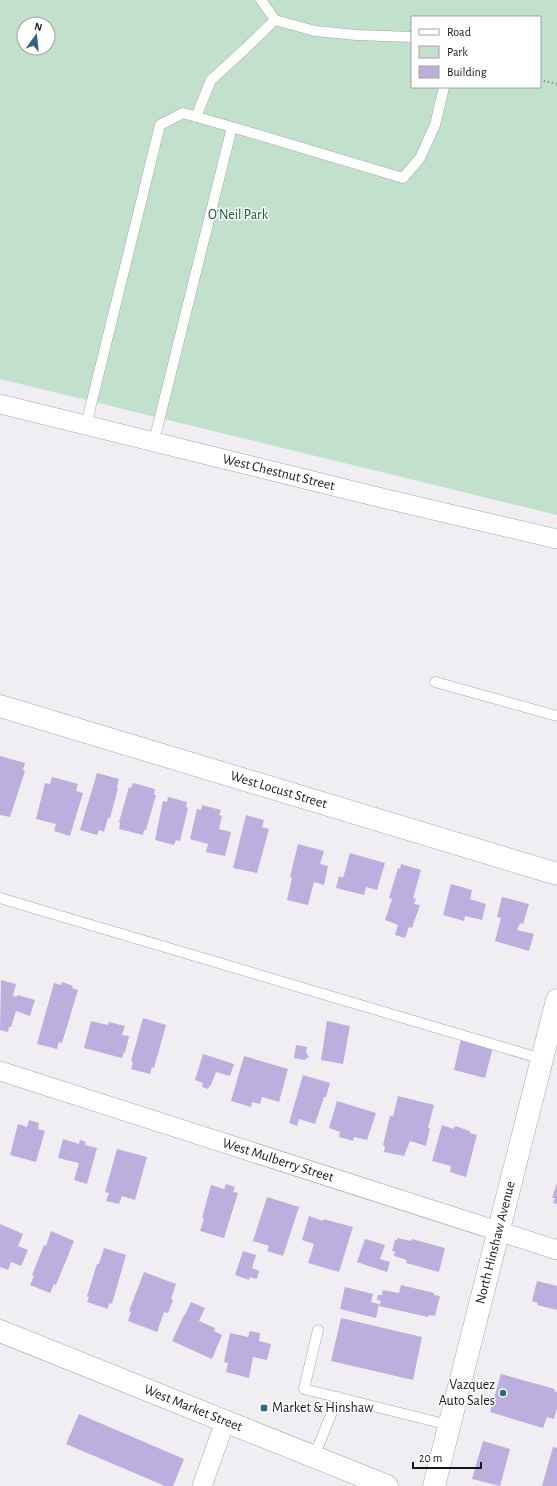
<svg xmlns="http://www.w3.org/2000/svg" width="557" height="1486" viewBox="0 0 557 1486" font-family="'Alegreya Sans',sans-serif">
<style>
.green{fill:#c2e1cd;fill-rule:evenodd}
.building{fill:#bcafde}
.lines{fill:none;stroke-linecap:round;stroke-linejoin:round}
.service-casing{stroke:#a4a3a7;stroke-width:11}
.minor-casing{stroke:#a4a3a7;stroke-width:20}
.tertiary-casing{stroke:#a4a3a7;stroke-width:23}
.primary-casing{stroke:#a4a3a7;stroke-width:23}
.path{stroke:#7f7e81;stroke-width:2.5;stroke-dasharray:1 3;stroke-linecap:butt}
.service{stroke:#fff;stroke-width:10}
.minor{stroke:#fff;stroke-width:19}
.tertiary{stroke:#fff;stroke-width:22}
.primary{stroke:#fff;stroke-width:22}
.poi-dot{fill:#336482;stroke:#fff;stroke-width:1.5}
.labels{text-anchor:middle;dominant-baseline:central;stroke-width:3;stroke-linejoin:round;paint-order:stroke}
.park-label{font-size:14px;fill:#0d613b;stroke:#fff}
.street-label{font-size:14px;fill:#161617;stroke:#fff}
.poi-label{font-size:14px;fill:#161617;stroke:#fff;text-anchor:end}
</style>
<rect width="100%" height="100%" fill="#f0eef3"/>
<path class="green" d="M0 0H557V515L0 379ZM412 17H540V87H412ZM24 24H48V48H24Z"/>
<path class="building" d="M0 756 25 763 23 770 25 771 10 817 0 815Z
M97 773 119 779 117 788H118L110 818H108L104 832 99 830 97 835 80 830Z
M52 777 78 784 76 791 83 793 70 836 54 831 56 824 36 819 45 783 50 784Z
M133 783 155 789 154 795H156L146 830H144L143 835 119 829 120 823 119 822 129 787 131 788Z
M168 797 187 802 186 807 188 808 180 841 176 840 174 845 155 840 163 801 167 802Z
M202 805 221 810 219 815 222 816 219 829 231 832 225 856 206 852 208 844 190 839 197 809 201 810Z
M246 815 264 820 262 827 269 829 257 873 233 868Z
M298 844 324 851 320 864 328 866 324 885 314 882 308 905 287 900 292 878 290 877Z
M350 853 385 863 377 890 366 887 364 895 336 888 339 876 343 878Z
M401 864 421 870 413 898 416 899 414 904 420 905 412 928 409 927 405 938 395 935 398 925 385 920 392 899 389 898 398 868 400 869Z
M451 884 472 890 470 899 486 904 482 920 465 916 464 921 443 915Z
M502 897 529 904 523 924 520 923 517 930 534 934 529 951 495 941 501 918 497 917Z
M1 980 16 984 13 996 17 997V995L35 1000 30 1016 16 1011 11 1027H9L8 1032 0 1030Z
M62 982 73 986 72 988 78 990 62 1043 59 1042 57 1049 37 1044 54 983 61 985Z
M143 1018 166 1025 154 1068 152 1067 150 1074 131 1069 133 1062 131 1061Z
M91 1021 108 1025 109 1022 125 1026 122 1035 129 1036 125 1053 124 1052 122 1058 84 1048Z
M327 1021 350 1026 343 1064 321 1060Z
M461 1039 493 1047 485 1078 454 1070Z
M296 1045 307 1047 306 1052 309 1057 304 1060 294 1058Z
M203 1054 234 1064 230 1076 216 1072 211 1085H210L208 1089 202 1087 203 1083 195 1080Z
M244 1056 288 1069 279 1102 262 1097 260 1104 252 1102 251 1107 231 1101Z
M303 1075 330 1083 326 1097H324L315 1124 299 1119 297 1126 289 1123Z
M398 1096 434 1105 428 1128H430L426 1146 410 1141 404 1156 384 1152 385 1146 383 1145 390 1116H393Z
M337 1101 376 1113 367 1140 354 1137 353 1141 339 1137 340 1132 329 1128Z
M29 1120 39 1123 38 1129 45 1131 36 1162 10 1155 18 1124 27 1127Z
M442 1125 454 1129 455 1126 470 1131V1133L477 1135 466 1177 450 1172 451 1166 432 1161Z
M63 1139 79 1144 80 1140 86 1142 85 1145 97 1148 87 1184 74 1180 79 1163 58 1158Z
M117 1149 147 1157 135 1200 122 1196 119 1204 106 1201 109 1193 105 1192Z
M557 1183V1204L553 1203 555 1198H552Z
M226 1184 235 1187 233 1192 238 1193 224 1238 200 1231 204 1219 202 1218 211 1185 224 1189Z
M267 1197 299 1207 283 1256 267 1251 269 1246 253 1241Z
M309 1216 323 1221V1219L353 1227 339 1272 308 1263 314 1244 302 1240Z
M0 1224 23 1234 18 1246 28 1250 21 1266 11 1262 8 1270 0 1267Z
M51 1231 74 1241 56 1285 54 1284 50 1293 30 1285 34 1276 32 1275 44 1245 46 1246Z
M397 1238 411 1241 412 1239 445 1248 439 1272 406 1263 407 1260 394 1256 395 1251H392L395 1240H397Z
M365 1239 385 1245 380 1259 390 1262 387 1272 357 1262Z
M104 1248 126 1255 112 1304 109 1303 108 1309 87 1302 89 1297 87 1296 97 1264H99Z
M243 1251 256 1255 252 1268 259 1271 257 1279 250 1277 249 1280 235 1275Z
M144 1272 176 1284 171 1299 173 1300 168 1313 164 1312 157 1332 128 1321 131 1312 129 1311Z
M537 1281 557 1286V1310L537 1305 538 1303 532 1301Z
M401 1285 434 1293V1295L440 1296 435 1316 429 1315 428 1317 379 1306 381 1301 377 1300 378 1295H382L383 1290 399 1293Z
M345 1287 373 1294 371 1302 379 1304 376 1318 340 1309Z
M191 1302 205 1308 199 1321 215 1328 214 1331 222 1335 212 1359 172 1341 184 1315H185Z
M341 1318 422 1337 413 1380 331 1361Z
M250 1331 260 1333 259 1341 271 1344 267 1360 253 1357 249 1378 226 1372 228 1363 224 1362 230 1333 248 1337Z
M501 1374 555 1389 554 1391 557 1392V1408L554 1419 547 1417 543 1428 490 1412Z
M79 1414 184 1459 173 1486H165L66 1444Z
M483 1441 510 1449 500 1486 472 1479Z
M553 1447 557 1448V1486H542Z"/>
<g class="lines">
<defs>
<path id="service" d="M261 0 275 20 315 31 357 35 412 37
M196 117 211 80 245 49 275 20
M232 127 403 178 420 158 435 125 444 87
M86 425 160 125 183 113 232 127 154 441
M435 682 557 716
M0 898 542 1059
M318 1330 304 1389 449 1425
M314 1457 338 1397"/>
<g id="minor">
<path id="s1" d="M0 404 386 499 557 539"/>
<path id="s2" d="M0 1071 557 1250"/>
<path d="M202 1486 225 1422"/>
</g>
<g id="tertiary">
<path id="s3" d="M0 706 557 874"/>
</g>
<g id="primary">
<path id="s4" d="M0 1331 387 1486"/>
<path id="s5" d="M434 1486 557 1000"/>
</g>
</defs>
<use href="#service" class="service-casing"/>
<use href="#minor" class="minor-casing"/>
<use href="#tertiary" class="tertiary-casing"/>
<use href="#primary" class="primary-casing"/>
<path class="path" d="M540 80 557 84"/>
<use href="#service" class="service"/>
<use href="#minor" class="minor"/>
<use href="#tertiary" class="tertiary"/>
<use href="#primary" class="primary"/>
</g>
<g class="poi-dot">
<circle cx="503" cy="1393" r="4"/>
<rect x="260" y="1404" width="8" height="8" rx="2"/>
</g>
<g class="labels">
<g class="park-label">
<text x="238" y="215">O'Neil Park</text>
</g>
<g class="street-label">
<text stroke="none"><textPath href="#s1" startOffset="287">West Chestnut Street</textPath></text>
<text stroke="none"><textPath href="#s3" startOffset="291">West Locust Street</textPath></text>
<text stroke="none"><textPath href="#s2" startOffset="292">West Mulberry Street</textPath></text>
<text stroke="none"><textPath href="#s5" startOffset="251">North Hinshaw Avenue</textPath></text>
<text stroke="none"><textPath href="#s4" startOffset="208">West Market Street</textPath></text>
</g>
<g class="poi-label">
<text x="495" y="1385">Vazquez<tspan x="495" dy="16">Auto Sales</tspan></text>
<text x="272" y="1408" text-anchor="start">Market &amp; Hinshaw</text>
</g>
</g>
<rect x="411" y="16" width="130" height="72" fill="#ffffff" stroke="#a2a2a2"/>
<rect x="419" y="29" width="20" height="6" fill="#ffffff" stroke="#a2a2a2"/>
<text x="447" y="36" font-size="12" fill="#161617">Road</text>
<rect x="419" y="46" width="20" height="12" fill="#c2e1cd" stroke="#a2a2a2"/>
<text x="447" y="56" font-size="12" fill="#161617">Park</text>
<rect x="419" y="66" width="20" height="12" fill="#bcafde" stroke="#a2a2a2"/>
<text x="447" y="76" font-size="12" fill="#161617">Building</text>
<g transform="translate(36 36) rotate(15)"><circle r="19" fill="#ffffff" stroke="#a2a2a2"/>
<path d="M0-3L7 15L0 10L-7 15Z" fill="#336482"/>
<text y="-6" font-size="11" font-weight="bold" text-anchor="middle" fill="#161617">N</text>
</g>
<path d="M413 1462v6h68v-6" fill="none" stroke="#161617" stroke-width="2"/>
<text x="419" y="1462" font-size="12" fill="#161617" stroke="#ffffff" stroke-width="3" paint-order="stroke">20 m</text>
</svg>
